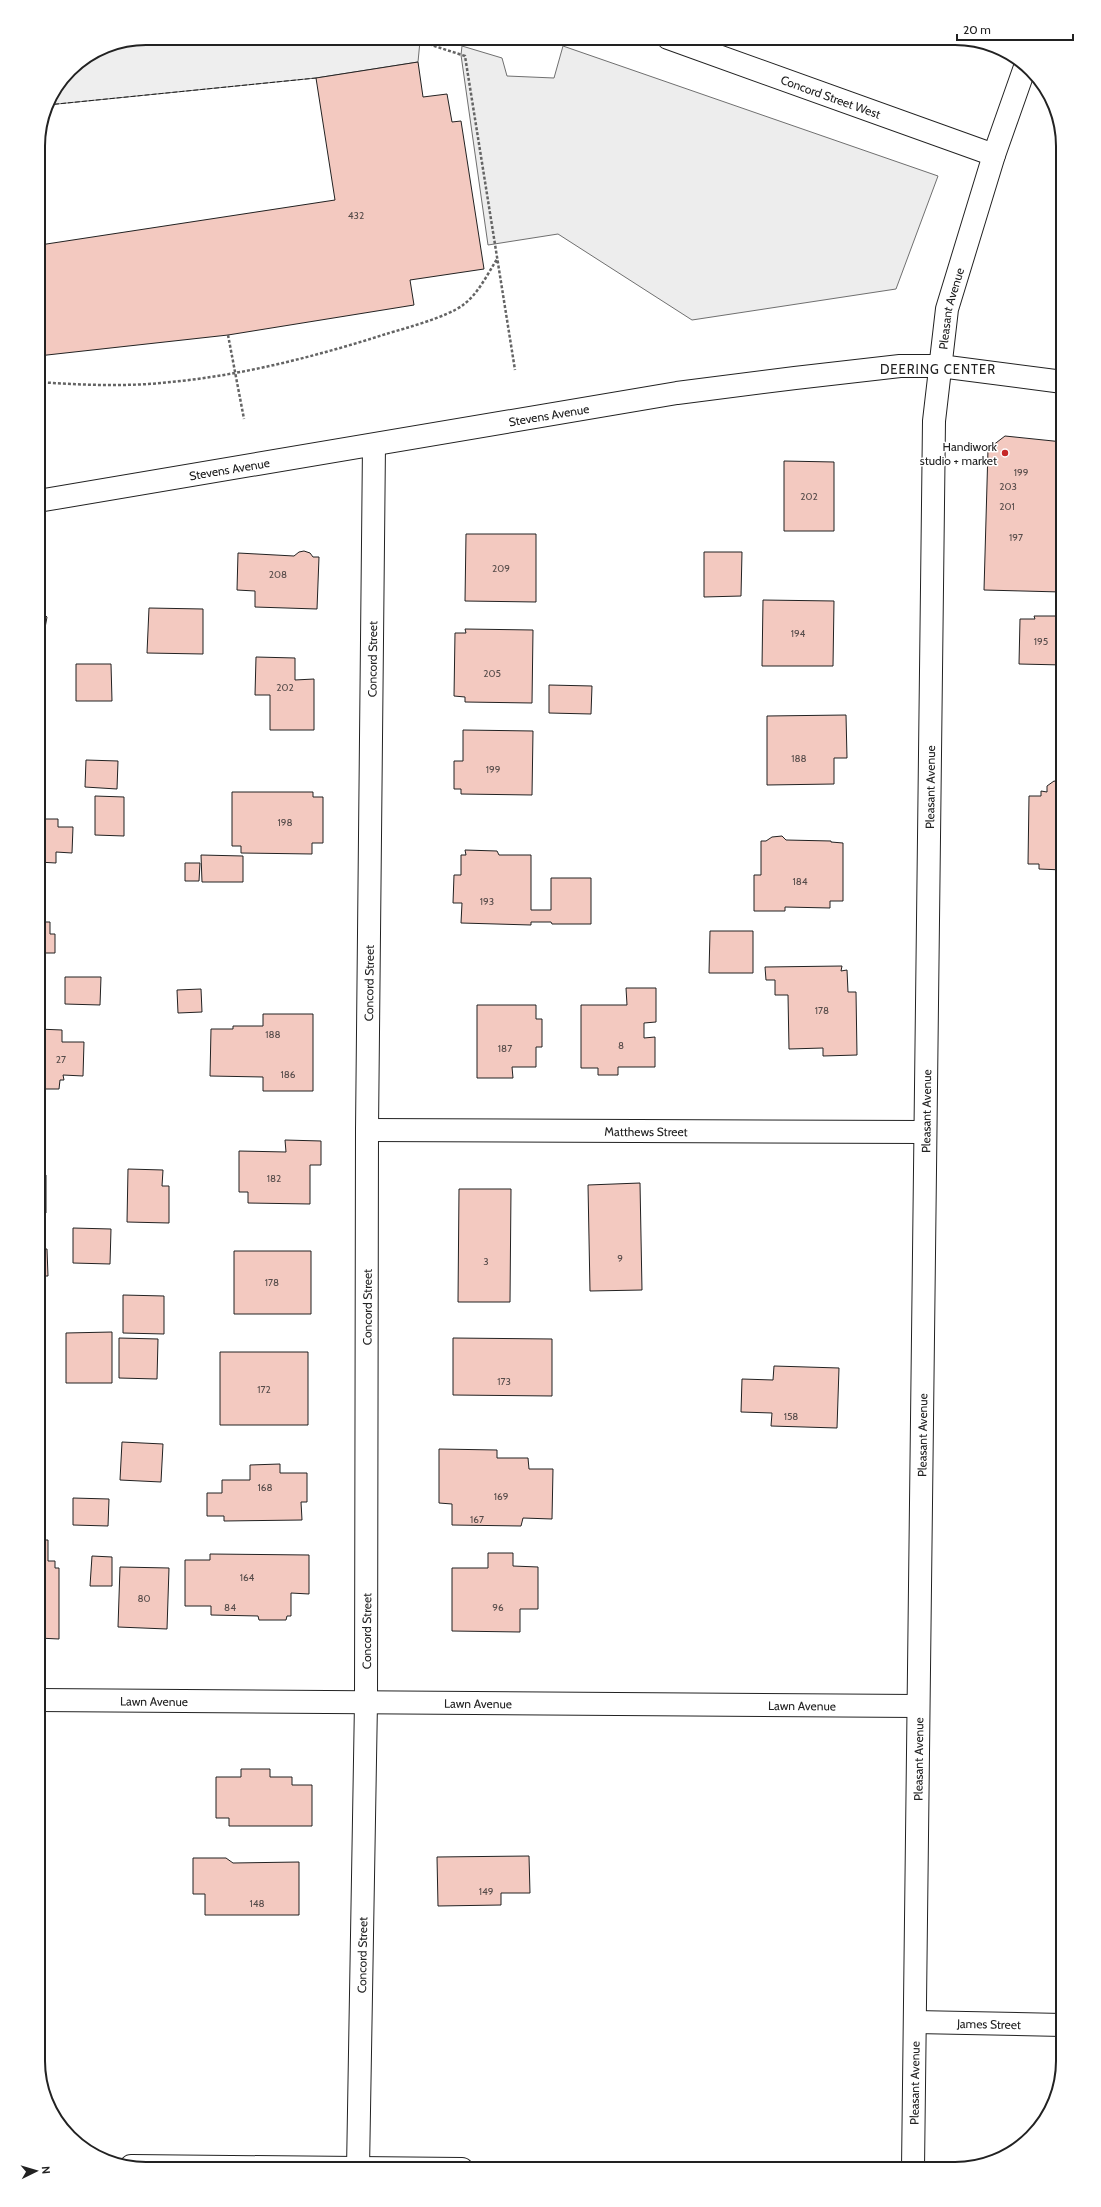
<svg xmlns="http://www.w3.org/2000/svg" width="1101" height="2207" viewBox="0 0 1101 2207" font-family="Cabin,sans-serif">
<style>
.green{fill:#eee;stroke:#6f6f6f}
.parking{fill:#ededed;stroke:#6f6f6f}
.building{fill:#f3c9c0;stroke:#222}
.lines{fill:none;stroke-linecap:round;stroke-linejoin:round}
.minor-casing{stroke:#222;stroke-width:24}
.major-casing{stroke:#222;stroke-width:24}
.path{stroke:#646464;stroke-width:2.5;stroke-dasharray:3 2;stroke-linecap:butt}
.minor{stroke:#fff;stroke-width:22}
.major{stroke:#fff;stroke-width:22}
.fence{stroke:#222;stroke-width:1;stroke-dasharray:5 2;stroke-linecap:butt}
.poi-dot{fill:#c62828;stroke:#fff;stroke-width:1.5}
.labels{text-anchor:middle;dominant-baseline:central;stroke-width:3;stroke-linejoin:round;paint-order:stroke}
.number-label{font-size:10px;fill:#564c4a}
.street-label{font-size:12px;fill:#222;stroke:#fff}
.poi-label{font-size:12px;fill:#222;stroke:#fff;text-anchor:end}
.neighbourhood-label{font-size:13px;letter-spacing:1px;fill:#222;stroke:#fff}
.rim{fill:none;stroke:#222;stroke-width:2}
</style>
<rect width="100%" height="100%" fill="#fff"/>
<path class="green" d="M146 38H410L420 41 418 62 316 78 47 105C54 81 83 57 104 47 116 41 133 41 146 38Z"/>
<path class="parking" d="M462 46 502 58 507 76 554 78 563 46 938 176 896 289 692 320 558 234 488 245 461 55Z"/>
<path class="building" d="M418 62 423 97 447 94 452 122 461 121 484 269 410 280 414 305 228 335 38 356V230L40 245 335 200 316 78Z
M1005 436 1063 442V555L1061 592 984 590 988 449Z
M784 461 834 462V531H784Z
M466 534H536V602L465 601Z
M304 551 310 553 313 557H319L317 609 255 607V591L237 590 238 553 294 556 299 552Z
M704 552H742L741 596 704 597Z
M1063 555V593L1061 592Z
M763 600 834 601 833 666H762Z
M38 608 47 617 45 628 41 630 42 675H38Z
M149 608 203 609V654L147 653Z
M1034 616H1063V665L1019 664 1020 619H1035Z
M465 629 533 630 532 703 465 702V697L454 696 455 633H466Z
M256 657 295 658V680L314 679V730H270V695H255Z
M76 664H111L112 701H76Z
M549 685 592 686 591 714 549 713Z
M846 715 847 758H834V784L767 785V716Z
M463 730 533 731 532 795 461 794V789H454V761H463Z
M86 760 118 761 117 789 85 787Z
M1054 781 1063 783V870L1039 869V864H1028L1029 796H1041V791L1047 792V786Z
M232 792H313V797H323V843H312V854L241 853V846H232Z
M95 796 124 797V836L95 835Z
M38 810H41V819H58V827H73L72 853 56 852V863L38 862Z
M782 836 786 840 831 841V842L843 843V901H830V908L785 907V911H754V875H761V841H766L772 837Z
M465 850 497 851 499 855H531V910H551V878H591V924H552L551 922H531V925L461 923 462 903H453L454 875H461V855H466Z
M201 855 243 856V882H202Z
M185 863H200L199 881H185Z
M38 922H50V934H55V953H45V971H38Z
M710 931H753V973H709Z
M842 966 841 971 847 970 848 992H856L857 1055 823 1056V1048L789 1049 788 995H775V980H766L765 967Z
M65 977H101L100 1005 65 1004Z
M626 988H656V1022L644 1023V1038L655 1037V1067H618V1075H598V1068H581V1005H627Z
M201 989 202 1012 178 1013 177 990Z
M477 1005H536V1019H542V1047H536V1067H512L513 1078H477Z
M263 1014H313V1091H263V1077L210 1076 211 1029H233V1026H263Z
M38 1029 62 1030V1042H84L83 1076 63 1075 64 1080H60L59 1089H38Z
M285 1140 321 1141V1165H310V1204L248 1203V1192H239V1151L286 1152Z
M128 1169 163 1170 162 1186H169V1223L127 1222Z
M38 1175H46V1213H38Z
M640 1183 642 1290 590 1291 588 1185Z
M459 1189H511L510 1302H458Z
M73 1228 111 1229 110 1264 73 1263Z
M38 1249H47L48 1276H39L40 1301Z
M234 1251H311V1314H234Z
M123 1295 164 1296V1334L123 1333Z
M112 1332V1383H66V1333Z
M119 1338 158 1339 157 1379 119 1378Z
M453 1338 552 1339V1396L453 1395Z
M220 1352H308V1425H220Z
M774 1366 839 1368 837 1428 771 1426 772 1413 741 1412 742 1379 773 1380Z
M38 1384H42V1422H38Z
M122 1442 163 1444 161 1482 120 1480Z
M439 1449 497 1450V1458H528L529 1469H553L552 1519 523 1518 521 1526 452 1525V1504L439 1503Z
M280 1464V1473H307V1502H301L302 1520 224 1521V1516H207V1493H222V1480H250V1465Z
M73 1498 109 1499 108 1526 73 1525Z
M38 1540H48V1561H55V1568H59V1639L38 1638Z
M488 1553H513V1566L538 1567V1609H520V1632L452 1631V1568H488Z
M210 1554 309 1555V1594L291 1593V1616H287L286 1620H259L258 1616 211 1615V1606H185V1560H210Z
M92 1556 112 1557V1586H90Z
M120 1567 169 1568 167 1629 118 1627Z
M241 1769H270V1777H292V1785H312V1826H229V1818H216V1777H241Z
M529 1856 530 1893H501V1905L438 1906 437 1857Z
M193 1858H226L233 1863 299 1862V1915H205V1894H193Z"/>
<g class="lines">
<defs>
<g id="minor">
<path id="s1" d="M668 38 994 155"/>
<path id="s2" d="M367 1130 924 1132"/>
<path id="s3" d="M38 1700 918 1706"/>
<path id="s4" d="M915 2022 1063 2025"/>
<path d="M131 2166 462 2169"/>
<path id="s5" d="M358 2169 366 1702 367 1130 374 445"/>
<path id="s6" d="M913 2169 934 421 947 309 994 155 1025 67"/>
</g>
<g id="major">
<path id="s7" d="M38 501 677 393 795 378 900 366H940L1063 382"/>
</g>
</defs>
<use href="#minor" class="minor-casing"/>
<use href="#major" class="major-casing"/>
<path class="path" d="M410 38 465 56 515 370
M228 335 244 419
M38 382C82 385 128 387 171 382 244 375 317 356 386 334 406 328 447 317 463 305 478 294 487 275 497 259"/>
<use href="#minor" class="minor"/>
<use href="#major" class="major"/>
<path class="fence" d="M47 105 316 78"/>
</g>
<circle class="poi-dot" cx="1005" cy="453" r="4"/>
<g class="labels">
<g class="number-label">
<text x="356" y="215">432</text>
<text x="1021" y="472">199</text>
<text x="1008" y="486">203</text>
<text x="809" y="496">202</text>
<text x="1007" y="506">201</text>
<text x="1016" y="537">197</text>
<text x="501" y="568">209</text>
<text x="278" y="574">208</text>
<text x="798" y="633">194</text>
<text x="1041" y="641">195</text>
<text x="492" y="673">205</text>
<text x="285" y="687">202</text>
<text x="799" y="758">188</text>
<text x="493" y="769">199</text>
<text x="285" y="822">198</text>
<text x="800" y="881">184</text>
<text x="487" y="901">193</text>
<text x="822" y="1010">178</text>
<text x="273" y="1034">188</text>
<text x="621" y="1045">8</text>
<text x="505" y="1048">187</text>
<text x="61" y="1059">27</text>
<text x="288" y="1074">186</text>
<text x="274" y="1178">182</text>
<text x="620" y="1258">9</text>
<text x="486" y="1261">3</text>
<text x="272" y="1282">178</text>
<text x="504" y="1381">173</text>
<text x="264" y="1389">172</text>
<text x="791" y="1416">158</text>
<text x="265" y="1487">168</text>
<text x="501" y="1496">169</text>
<text x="477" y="1519">167</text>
<text x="247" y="1577">164</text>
<text x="144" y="1598">80</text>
<text x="230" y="1607">84</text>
<text x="498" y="1607">96</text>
<text x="486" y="1891">149</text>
<text x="257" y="1903">148</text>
</g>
<g class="street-label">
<text stroke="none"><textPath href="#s1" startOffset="173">Concord Street West</textPath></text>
<text stroke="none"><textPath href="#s6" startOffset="1862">Pleasant Avenue</textPath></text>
<text stroke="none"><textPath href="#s7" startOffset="518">Stevens Avenue</textPath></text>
<text stroke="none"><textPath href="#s7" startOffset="194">Stevens Avenue</textPath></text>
<text stroke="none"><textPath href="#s5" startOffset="1510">Concord Street</textPath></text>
<text stroke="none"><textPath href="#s6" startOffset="1382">Pleasant Avenue</textPath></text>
<text stroke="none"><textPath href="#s5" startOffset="1186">Concord Street</textPath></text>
<text stroke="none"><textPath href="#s6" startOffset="1058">Pleasant Avenue</textPath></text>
<text stroke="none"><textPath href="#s2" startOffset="279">Matthews Street</textPath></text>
<text stroke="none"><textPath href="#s5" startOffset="862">Concord Street</textPath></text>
<text stroke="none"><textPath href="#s6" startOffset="734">Pleasant Avenue</textPath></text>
<text stroke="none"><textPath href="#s5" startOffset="538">Concord Street</textPath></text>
<text stroke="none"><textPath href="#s3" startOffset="116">Lawn Avenue</textPath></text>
<text stroke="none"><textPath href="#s3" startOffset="440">Lawn Avenue</textPath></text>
<text stroke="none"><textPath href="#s3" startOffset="764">Lawn Avenue</textPath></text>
<text stroke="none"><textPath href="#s6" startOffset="410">Pleasant Avenue</textPath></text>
<text stroke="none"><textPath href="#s5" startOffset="214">Concord Street</textPath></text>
<text stroke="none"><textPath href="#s4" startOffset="74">James Street</textPath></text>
<text stroke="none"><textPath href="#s6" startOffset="86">Pleasant Avenue</textPath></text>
</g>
<g class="poi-label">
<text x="997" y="446">Handiwork<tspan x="997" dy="14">studio + market</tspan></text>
</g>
<g class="neighbourhood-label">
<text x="938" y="369">DEERING CENTER</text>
</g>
</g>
<path d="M0 0H1101V2207H0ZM146 45H955A101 101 0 0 1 1056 146V2061A101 101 0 0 1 955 2162H146A101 101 0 0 1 45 2061V146A101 101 0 0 1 146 45Z" fill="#fff" fill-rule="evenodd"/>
<path class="rim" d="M146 45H955A101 101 0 0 1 1056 146V2061A101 101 0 0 1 955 2162H146A101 101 0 0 1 45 2061V146A101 101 0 0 1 146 45Z"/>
<g transform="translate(36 2171) rotate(85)" stroke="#ffffff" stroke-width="3" paint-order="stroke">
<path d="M0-3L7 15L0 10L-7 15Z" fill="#222222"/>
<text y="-6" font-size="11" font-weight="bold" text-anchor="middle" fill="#222222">N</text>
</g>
<path d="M957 34v6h116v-6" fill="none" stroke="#222222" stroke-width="2"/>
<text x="963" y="34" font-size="12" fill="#222222" stroke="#ffffff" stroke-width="3" paint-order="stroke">20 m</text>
</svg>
